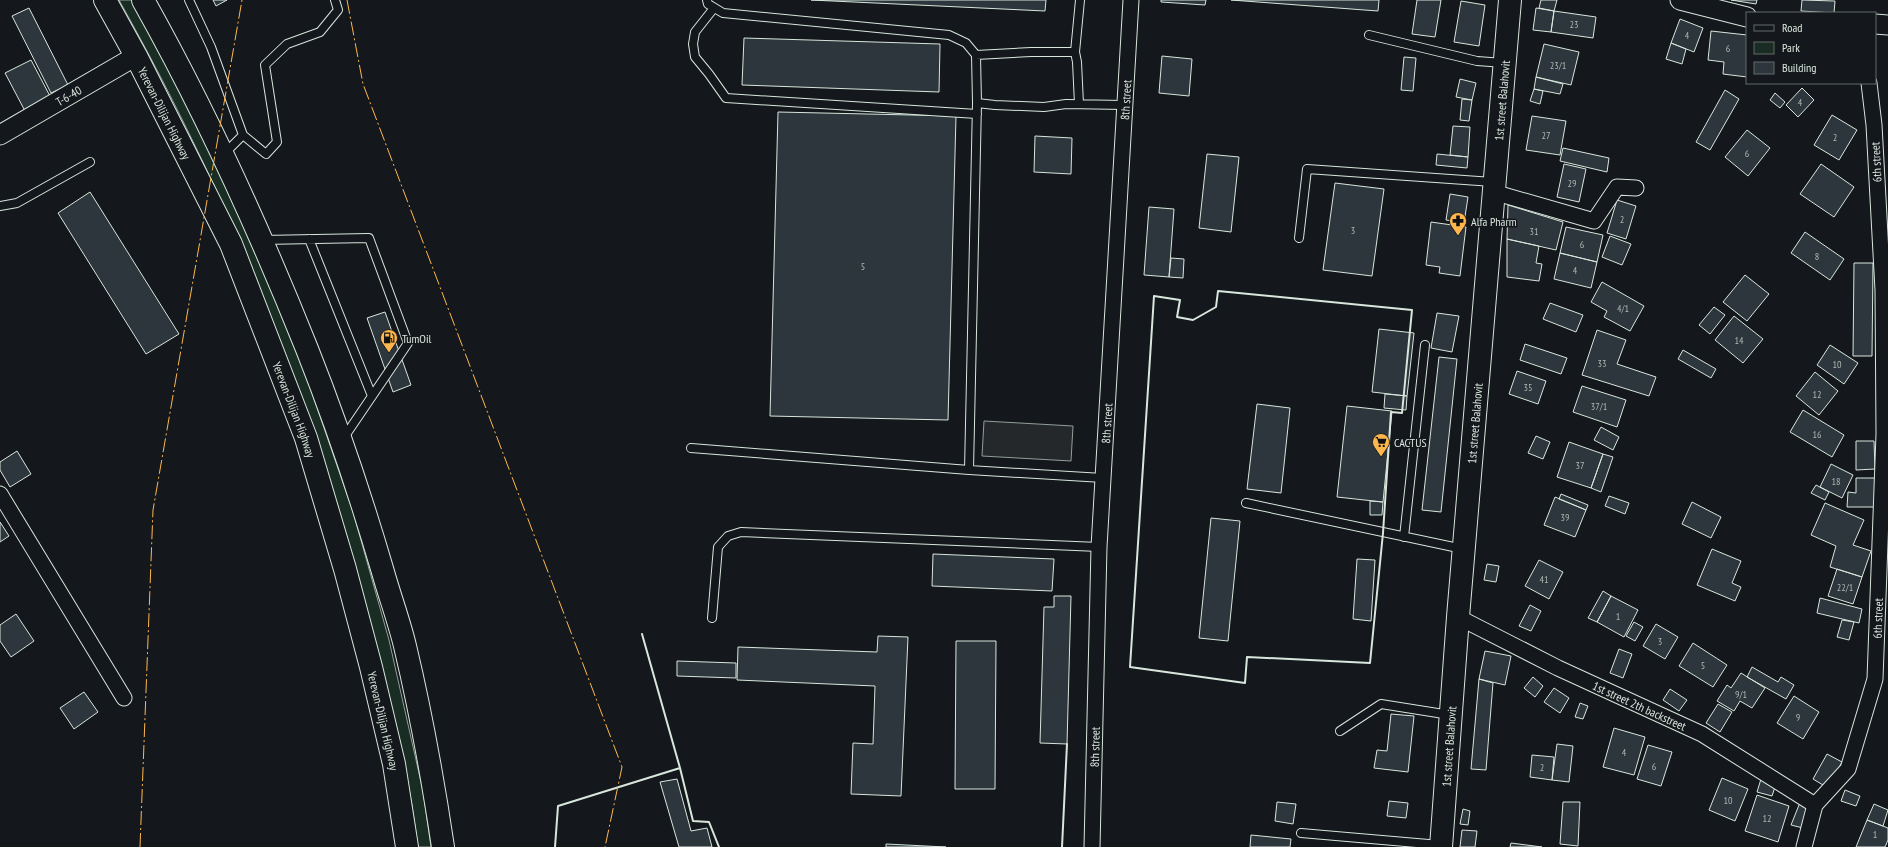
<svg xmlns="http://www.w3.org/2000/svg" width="1888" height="847" viewBox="0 0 1888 847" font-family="'PT Sans Narrow',sans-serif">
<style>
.green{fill:#1a2d24;stroke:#939e99}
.parking{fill:#24282b;stroke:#939e99}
.building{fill:#2c363c;stroke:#d8e6dc}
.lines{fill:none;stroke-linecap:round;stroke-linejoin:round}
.service-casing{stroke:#d8e6dc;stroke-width:10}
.minor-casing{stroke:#d8e6dc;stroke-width:17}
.tertiary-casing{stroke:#d8e6dc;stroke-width:21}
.primary-casing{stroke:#d8e6dc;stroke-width:24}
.trunk-casing{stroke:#d8e6dc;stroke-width:24}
.service{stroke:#14181c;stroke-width:8}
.minor{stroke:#14181c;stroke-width:15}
.tertiary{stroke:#14181c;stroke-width:19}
.primary{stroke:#14181c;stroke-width:22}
.trunk{stroke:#14181c;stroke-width:22}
.wall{stroke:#d8e6dc;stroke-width:2}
.power{stroke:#ffb74d;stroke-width:1;stroke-dasharray:14 3 2 3;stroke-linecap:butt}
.labels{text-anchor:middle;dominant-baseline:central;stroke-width:3;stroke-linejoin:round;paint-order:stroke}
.number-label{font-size:10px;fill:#adbab4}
.street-label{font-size:12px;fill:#d8e6dc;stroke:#14181c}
.poi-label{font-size:12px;fill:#d8e6dc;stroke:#14181c;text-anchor:start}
</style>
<rect width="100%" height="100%" fill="#14181c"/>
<path class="green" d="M119 0H135L222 170 293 338 353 512 389 640 423 791 431 847H418C415 828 413 808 409 789 402 752 392 715 384 678 329 441 238 212 119 0Z"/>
<path class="parking" d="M984 421 1073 426 1071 461 982 456Z"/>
<path class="building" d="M213 0H227L216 6Z
M811 0H1046L1045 11Z
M1161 0H1206L1205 5 1161 2Z
M1231 0H1379L1378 11Z
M1417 0H1441L1435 37 1412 34Z
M1541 0H1557L1554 11 1539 8Z
M1731 0H1757L1756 4Z
M1802 0 1835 1 1834 13 1801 11Z
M1461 1 1485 5 1479 46 1454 42Z
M29 8 68 85 51 93 12 16Z
M1536 8 1554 11 1551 32 1533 30Z
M1554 11 1596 17 1593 38 1551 32Z
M1680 19 1703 28 1694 52 1671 43Z
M1711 31 1747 35V77L1723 74 1724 62 1708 60Z
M744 38 940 44 939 92 742 85Z
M1671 43 1686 49 1682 64 1666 59Z
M1544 44 1579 52 1571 85 1536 77Z
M1162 56 1192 59 1189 96 1159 93Z
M1404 57 1416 58 1413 91 1401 90Z
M31 60 51 98 25 111 5 73Z
M1536 77 1563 84 1560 94 1534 89Z
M1460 79 1476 83 1472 100 1456 97Z
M1802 88 1814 100 1798 117 1786 105Z
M1534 89 1543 91 1540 104 1530 101Z
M1725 90 1739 99 1710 150 1696 142Z
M1775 93 1785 102 1780 108 1770 100Z
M1462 99 1472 100 1469 121 1460 120Z
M778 112 956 116 948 420 770 416Z
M1832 115 1857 130 1839 160 1814 145Z
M1532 116 1566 121 1560 155 1526 150Z
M1453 126 1470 127 1468 157 1450 155Z
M1747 130 1770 148 1748 176 1725 157Z
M1035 136 1072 138 1071 174 1034 172Z
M1563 148 1609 158 1607 172 1560 161Z
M1207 154 1239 157 1231 232 1199 228Z
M1437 154 1468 157 1467 168 1436 165Z
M1564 164 1586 169 1579 202 1557 197Z
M1821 164 1854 187 1834 217 1800 194Z
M1335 183 1384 189 1372 276 1323 270Z
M90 192 179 334 146 354 58 213Z
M1450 194 1468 197 1464 223 1446 220Z
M1617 200 1636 206 1626 239 1607 233Z
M1508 205 1563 222 1556 250 1507 239Z
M1149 207 1174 209 1169 277 1144 275Z
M1431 222 1466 227 1460 276 1439 273 1440 267 1426 265Z
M1566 227 1603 235 1597 262 1560 253Z
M1805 232 1844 259 1830 280 1791 253Z
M1610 236 1631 244 1622 265 1602 257Z
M1507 239 1539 246 1536 263 1542 264 1539 281 1507 277Z
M1560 253 1597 262 1591 288 1554 279Z
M1171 258 1184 259 1183 278 1169 277Z
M1854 263H1873L1872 356H1853Z
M1745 275 1769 294 1747 321 1723 302Z
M1602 282 1644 306 1630 331 1604 317 1607 311 1591 302Z
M1550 303 1583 315 1576 332 1543 319Z
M1714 307 1725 315 1710 334 1699 325Z
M385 312 411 385 393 392 367 318Z
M1437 313 1459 316 1452 352 1431 348Z
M1734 316 1763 339 1743 363 1715 340Z
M1379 329 1414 333 1407 396 1372 392Z
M1597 330 1626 340 1617 364 1656 377 1649 396 1582 375Z
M1525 344 1567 358 1561 374 1520 360Z
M1830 345 1858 363 1844 384 1817 365Z
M1683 350 1716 369 1711 378 1678 359Z
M1439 357 1457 359 1441 512 1422 510Z
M1517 371 1546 381 1538 404 1509 394Z
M1815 372 1838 391 1819 415 1796 396Z
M1582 386 1626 400 1617 427 1573 412Z
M1385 394 1407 396 1406 410 1384 408Z
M1257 404 1290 408 1281 493 1247 489Z
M1347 406 1392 411 1383 502 1337 497Z
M1803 410 1844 435 1832 457 1790 432Z
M1601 427 1619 437 1613 450 1594 440Z
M1536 436 1550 442 1543 459 1528 453Z
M1856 441H1874L1875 469 1856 470Z
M1569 442 1603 454 1591 488 1557 477Z
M17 451 31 474 10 487 0 470V462Z
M1603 454 1613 457 1601 492 1591 488Z
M1831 464 1853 475 1842 498 1820 487Z
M1856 478H1878V507H1847L1848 492 1856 493Z
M1816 485 1829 492 1825 500 1811 493Z
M1561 494 1588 505 1586 510 1559 499Z
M1609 496 1629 503 1625 514 1605 506Z
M1555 497 1586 510 1575 537 1544 525Z
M1370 501 1383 502 1382 515H1370Z
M1692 502 1721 517 1711 538 1682 524Z
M1825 503 1864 520 1853 545 1871 551 1862 577 1830 567 1836 546 1811 535Z
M1211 518 1240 521 1228 641 1199 638Z
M0 522 9 536 0 542Z
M1712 549 1741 561 1732 583 1741 587 1735 601 1697 585Z
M933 554 1054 559 1052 591 932 586Z
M1357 559 1375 560 1371 621 1353 619Z
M1539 560 1563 572 1549 599 1525 586Z
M1487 564 1499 566 1496 582 1484 580Z
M1837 569 1862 577 1853 604 1828 596Z
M1603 591 1611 596 1597 622 1588 618Z
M1054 596H1071L1067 744 1040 743 1044 607H1054Z
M1611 596 1638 610 1624 637 1597 622Z
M1820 598 1862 609 1859 623 1817 613Z
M1530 605 1541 611 1531 631 1519 626Z
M16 614 34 641 11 657 0 641V625Z
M1842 620 1854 622 1849 640 1837 637Z
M1634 622 1643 627 1635 641 1626 636Z
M1656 624 1678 637 1665 659 1643 646Z
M878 636 908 637 901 796 851 794 853 743 873 744 875 686 737 680 738 647 877 652Z
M956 641H996L995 789H955Z
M1693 643 1727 665 1713 687 1679 666Z
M1619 649 1632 654 1623 678 1610 673Z
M1485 651 1511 656 1505 685 1479 679Z
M677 661 736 663V678L677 676Z
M1752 667 1778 682 1781 677 1794 685 1786 699 1747 677Z
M1741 673 1765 688 1752 708 1740 701 1734 711 1717 701 1727 685 1731 688Z
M1533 677 1543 686 1535 697 1524 688Z
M1479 679 1493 683 1486 770 1471 769Z
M1554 688 1569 698 1560 713 1544 702Z
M1670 689 1687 700 1679 711 1663 700Z
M84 692 98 712 74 729 60 708Z
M1794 696 1819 712 1803 739 1777 723Z
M1580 703 1588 706 1583 719 1575 717Z
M1718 704 1732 712 1720 732 1706 723Z
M1391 714 1414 716 1408 772 1374 768 1377 750 1387 751Z
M1614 728 1645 737 1634 775 1603 767Z
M1557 744 1573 746 1569 782 1552 780Z
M1648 745 1672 752 1661 786 1637 779Z
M1827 754 1842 762 1828 788 1813 779Z
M1532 755 1554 757 1552 780 1530 777Z
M1722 778 1748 789 1735 821 1709 810Z
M677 779 691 831 707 828 712 847H679L660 782Z
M1761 779 1776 784 1772 796 1757 792Z
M1845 790 1860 796 1856 806 1841 801Z
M1757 795 1789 806 1778 842 1745 831Z
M1801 800 1810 808 1803 828 1791 825Z
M1389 801 1408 803 1406 818 1387 816Z
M1277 802 1296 804 1293 824 1275 821Z
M1563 802H1580L1578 846 1560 844Z
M1874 804 1888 810 1883 826 1867 820Z
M1463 809 1470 811 1468 825 1460 824Z
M1867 820 1888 828V840L1885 847H1856Z
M1462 830 1477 831 1475 847H1460Z
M1251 835 1291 839 1290 847H1250Z
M1511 843 1542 847H1510Z
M886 844 946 847H886Z"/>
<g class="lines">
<defs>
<path id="service" d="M189 0 211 47 243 135 224 154
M707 0 708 4 723 13 949 35 966 43 976 55 977 103
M714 8 695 32 693 44 695 57 709 74 726 98 977 114
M1369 35 1477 61 1504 63
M976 55 1031 52H1075
M1079 104 1077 62 1075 52 1080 0
M243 135 266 154 277 142 265 65 287 44 320 32 338 10 335 0
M0 206 17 203 90 162
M1299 238 1307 169 1493 182
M309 239 372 396
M262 240 369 238 408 343 343 439
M691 448 969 470 977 103 995 105 1044 107 1066 104 1124 105
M969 470 1103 478
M1246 503 1463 549
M1404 537 1425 345
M712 618 718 547 728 536 741 532 1099 547
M1340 731 1381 704 1450 715
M1301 833 1440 845"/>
<g id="minor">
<path d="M1493 192 1594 221 1617 187 1636 188"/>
<path d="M0 494 124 698"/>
<path id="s1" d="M1458 617 1558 668 1702 734 1815 805"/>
<path id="s2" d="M1092 847 1099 547 1131 0"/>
<path id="s3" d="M1804 847 1815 805 1848 769 1875 679 1884 434 1883 290 1874 125 1869 83"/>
</g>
<g id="tertiary">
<path d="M1680 0 1747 17"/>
<path d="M1875 24 1888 25"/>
<path id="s4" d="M0 135 136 56"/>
</g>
<g id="primary">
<path id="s5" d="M1441 847 1458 617 1510 0"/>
</g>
<g id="trunk">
<path id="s6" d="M105 0 136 56 231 244 306 438 345 569 371 667 394 764 407 847"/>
<path d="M143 0C206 112 259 229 307 349 336 422 361 497 383 572 390 597 399 621 405 646 421 713 433 780 443 847"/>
</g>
</defs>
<use href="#service" class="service-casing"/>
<use href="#minor" class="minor-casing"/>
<use href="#tertiary" class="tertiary-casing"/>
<use href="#primary" class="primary-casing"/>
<use href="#trunk" class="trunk-casing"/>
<use href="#service" class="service"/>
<use href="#minor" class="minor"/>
<use href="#tertiary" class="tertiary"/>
<use href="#primary" class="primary"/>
<use href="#trunk" class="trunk"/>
<path class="wall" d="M1218 291 1412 310 1402 413 1391 412 1383 533 1370 663 1247 657 1245 683 1130 667 1154 296 1180 300 1177 317 1193 320 1216 307Z
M642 634 680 768
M555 847 558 806 680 768 693 821 709 822 719 847
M1062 847 1067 744"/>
<path class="power" d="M347 0 363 84 622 767 605 847
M140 847 153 510 242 0"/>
</g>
<defs>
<symbol id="pharmacy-pin" viewBox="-11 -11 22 30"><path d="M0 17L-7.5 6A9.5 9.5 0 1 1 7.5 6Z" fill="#ffb74d" stroke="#14181c"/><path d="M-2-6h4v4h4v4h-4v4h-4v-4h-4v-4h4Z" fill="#111"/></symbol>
<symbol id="fuel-pin" viewBox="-11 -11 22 30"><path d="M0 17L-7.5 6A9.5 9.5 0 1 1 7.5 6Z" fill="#ffb74d" stroke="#14181c"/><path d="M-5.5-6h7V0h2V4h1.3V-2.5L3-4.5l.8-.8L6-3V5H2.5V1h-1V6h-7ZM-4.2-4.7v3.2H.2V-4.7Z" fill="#111"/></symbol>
<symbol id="supermarket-pin" viewBox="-11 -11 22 30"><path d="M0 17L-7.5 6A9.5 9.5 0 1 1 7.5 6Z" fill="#ffb74d" stroke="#14181c"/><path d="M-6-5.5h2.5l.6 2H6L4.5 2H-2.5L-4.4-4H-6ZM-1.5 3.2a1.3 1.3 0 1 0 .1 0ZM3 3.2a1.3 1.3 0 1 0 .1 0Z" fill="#111"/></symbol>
</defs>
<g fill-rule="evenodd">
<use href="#pharmacy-pin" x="1448" y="211" width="20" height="27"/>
<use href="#fuel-pin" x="379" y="328" width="20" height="27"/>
<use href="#supermarket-pin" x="1371" y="432" width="20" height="27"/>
</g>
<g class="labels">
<g class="number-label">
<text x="1574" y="24">23</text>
<text x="1687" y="35">4</text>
<text x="1728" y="48">6</text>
<text x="1558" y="65">23/1</text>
<text x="1800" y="102">4</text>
<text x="1546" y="135">27</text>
<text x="1835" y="137">2</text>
<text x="1747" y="153">6</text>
<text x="1572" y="183">29</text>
<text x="1622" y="219">2</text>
<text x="1353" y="230">3</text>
<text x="1534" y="231">31</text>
<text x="1582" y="244">6</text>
<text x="1817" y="256">8</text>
<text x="863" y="266">5</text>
<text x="1575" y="270">4</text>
<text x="1623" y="308">4/1</text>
<text x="1739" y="340">14</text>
<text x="1602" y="363">33</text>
<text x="1837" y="364">10</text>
<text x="1528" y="387">35</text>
<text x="1817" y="394">12</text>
<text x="1599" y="406">37/1</text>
<text x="1817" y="434">16</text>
<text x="1580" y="465">37</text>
<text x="1836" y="481">18</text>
<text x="1565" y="517">39</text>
<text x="1544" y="579">41</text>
<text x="1845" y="587">22/1</text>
<text x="1618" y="616">1</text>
<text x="1660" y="641">3</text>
<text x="1703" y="665">5</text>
<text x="1741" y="694">9/1</text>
<text x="1798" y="717">9</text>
<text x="1624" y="752">4</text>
<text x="1654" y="766">6</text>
<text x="1542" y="767">2</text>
<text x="1728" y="800">10</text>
<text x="1767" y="818">12</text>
<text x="1875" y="834">1</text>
</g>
<g class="street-label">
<text stroke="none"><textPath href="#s4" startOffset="79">T-6-40</textPath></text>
<text stroke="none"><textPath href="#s2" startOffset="748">8th street</textPath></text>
<text stroke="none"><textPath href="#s5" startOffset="749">1st street Balahovit</textPath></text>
<text stroke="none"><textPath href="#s6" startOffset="128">Yerevan-Dilijan Highway</textPath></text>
<text transform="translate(1876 162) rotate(-93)">6th street</text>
<text stroke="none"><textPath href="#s6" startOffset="452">Yerevan-Dilijan Highway</textPath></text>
<text stroke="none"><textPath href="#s2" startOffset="424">8th street</textPath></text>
<text stroke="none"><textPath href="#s5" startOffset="425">1st street Balahovit</textPath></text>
<text stroke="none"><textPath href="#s3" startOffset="247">6th street</textPath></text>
<text stroke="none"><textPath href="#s1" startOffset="202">1st street 2th backstreet</textPath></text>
<text stroke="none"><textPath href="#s6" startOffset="776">Yerevan-Dilijan Highway</textPath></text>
<text stroke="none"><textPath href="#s5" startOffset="101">1st street Balahovit</textPath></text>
<text stroke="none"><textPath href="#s2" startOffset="100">8th street</textPath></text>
</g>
<g class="poi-label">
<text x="1471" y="221">Alfa Pharm</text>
<text x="402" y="338">TumOil</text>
<text x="1394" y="442">CACTUS</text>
</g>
</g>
<rect x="1746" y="12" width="130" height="72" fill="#14181c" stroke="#626a69"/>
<rect x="1754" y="25" width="20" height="6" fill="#14181c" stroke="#626a69"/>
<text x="1782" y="32" font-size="12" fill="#d8e6dc">Road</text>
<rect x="1754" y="42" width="20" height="12" fill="#1a2d24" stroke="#626a69"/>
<text x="1782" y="52" font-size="12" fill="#d8e6dc">Park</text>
<rect x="1754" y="62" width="20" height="12" fill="#2c363c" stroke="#626a69"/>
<text x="1782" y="72" font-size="12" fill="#d8e6dc">Building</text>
</svg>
